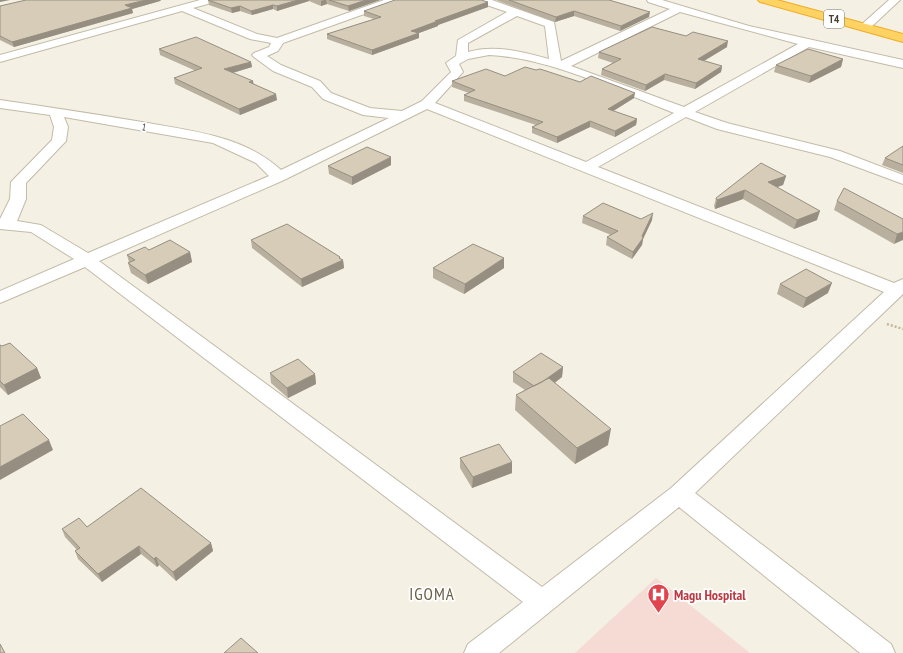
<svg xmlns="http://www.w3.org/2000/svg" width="903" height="653" viewBox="0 0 903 653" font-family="'PT Sans Narrow',sans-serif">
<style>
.medical{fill:#f6dbd5}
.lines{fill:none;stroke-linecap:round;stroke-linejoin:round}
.street-casing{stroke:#c3bba8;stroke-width:2}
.highway-casing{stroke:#efad22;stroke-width:2}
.path{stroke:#c4b595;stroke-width:2.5;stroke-dasharray:2 2;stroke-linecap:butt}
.street{fill:#fff;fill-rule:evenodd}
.highway{fill:#ffd264;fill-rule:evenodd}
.wall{fill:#b9af9e}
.shaded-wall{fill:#968f81}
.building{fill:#d7ccb8;stroke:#968f81}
.labels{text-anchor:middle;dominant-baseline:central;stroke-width:3.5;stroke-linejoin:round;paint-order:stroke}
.far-street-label{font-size:10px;fill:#474033;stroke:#fff}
.shield{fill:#fff;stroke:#7e7970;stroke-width:1}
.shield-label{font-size:11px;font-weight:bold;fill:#474033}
.near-health-label{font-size:14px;font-weight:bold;fill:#be3a42;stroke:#fff;text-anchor:start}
.near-quarter-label{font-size:17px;letter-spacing:1px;fill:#6b5f49;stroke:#fff}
</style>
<rect width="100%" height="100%" fill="#f4f0e4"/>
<path class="medical" d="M656 578 750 653H575Z"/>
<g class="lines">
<defs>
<path id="street" d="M200 0H216L215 2 193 8 257 34 277 38 384 0H399L398 2 283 43 278 51 267 56 281 65 320 81 331 93 370 108 402 111 422 101 451 72 446 63 456 56 458 40 507 12 478 2 477 0H492L554 22 561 61 670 9 648 2 647 0H662L749 26 903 60V68L809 47 695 112 727 123 840 151 903 175V184L830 157 717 129 686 117 598 167 894 283 903 279V294L695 493 891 644 895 653H860L679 507 499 653H464L468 644 523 602 85 267 0 303V291L74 259 31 232 0 229V219L10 199 11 182 52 140 54 127 50 115 0 108V100C48 107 95 114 142 122 191 131 243 135 281 170L389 118 363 115 323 99 312 87 273 71 254 57 252 55 254 53 269 47 271 43 250 39 182 11 0 62V55ZM680 12 798 44 684 107 571 66ZM517 16 545 26 549 59C523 52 495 44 468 52V43ZM489 55C550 58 617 91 674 113L586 162 435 103 463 72 459 64 468 59ZM427 109 884 292 671 488 542 587 99 261 284 180ZM64 117 213 143 256 163 269 176 88 253 41 225 17 221 26 199V183L66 141 68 127Z
M889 0H900L869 29H861L860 27 861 25Z"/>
<path id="highway" d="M758 0H777L903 34V42L760 2Z"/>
</defs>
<use href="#street" class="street-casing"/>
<use href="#highway" class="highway-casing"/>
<path class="path" d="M887 324 903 329"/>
<use href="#street" class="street"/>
<use href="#highway" class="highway"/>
</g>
<path class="wall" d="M26 0H161L160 1 132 9 133 13 14 47 0 40V6Z
M208 0H380L349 11 327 4 321 6 309 1 277 11 273 9 252 15 240 11 232 13 209 5Z
M496 0H609L649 17 620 31 574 16 555 22Z
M488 2V7L438 25V26L419 33V38L372 55 327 39V34L374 19 364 16V11Z
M727 47 704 61 722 66 721 72 695 89 664 80 645 91 601 75 602 69 613 63 598 58 599 52Z
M159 49 251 62 252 67 233 73 254 84 277 100 240 115 175 84 174 78 196 71 160 55Z
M843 59 841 67 809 83 774 72 776 65Z
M536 70 580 82 634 98 613 111 637 119 636 125 615 137 590 127 557 143 532 133V127L536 125 464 101V95L469 93 452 87V81L505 76Z
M903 146V173L882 165 885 158Z
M391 165 352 185 329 174 328 166Z
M786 176 783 185 777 187 817 220 794 229 743 199 715 209 714 206 716 198Z
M837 201 903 219 894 244 834 210Z
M583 216 641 219 652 220 643 239 642 245 632 259 606 245 607 237 611 235 582 223Z
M251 240 340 257V259L343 260 344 268 302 287 252 248Z
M149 250 190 252 192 262 148 284 131 273 128 263 129 262 127 255Z
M504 258V268L464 294 433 278V268Z
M780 284 828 293 803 308 777 294Z
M0 345 37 368 41 378 8 395 0 387Z
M563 367 562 377 555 383 608 445 575 464 515 410 516 395 525 390 513 382V372Z
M270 373 315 374 316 384 288 398 271 383Z
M460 458 512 473 472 488 460 468Z
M87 527 211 543 213 551 176 581 159 565 157 567 141 554 102 582 78 559 75 551 77 550 65 537 62 529Z"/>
<path class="shaded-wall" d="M0 0H10L0 2Z
M146 0H161L160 1 132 9 133 13 14 47 12 42 125 5Z
M298 0H309V1L277 11V6Z
M324 0H326L327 4 321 6V1Z
M366 0H380L349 11 348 6Z
M488 2V7L438 25V26L419 33V38L372 55V50L411 31 435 21Z
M273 5V9L252 15 251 11Z
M240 6V11L232 13 231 8Z
M574 11V16L555 22 556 17Z
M650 12 649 17 620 31 621 26Z
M728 41 727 47 697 65 698 59Z
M843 59 841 67 809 83 811 76Z
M251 62 252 67 225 75 224 69Z
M722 66 721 72 695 89 696 83Z
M665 74 664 80 645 91 646 85Z
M253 81 254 86 249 82Z
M635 93 634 98 607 115 608 109Z
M276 94 277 100 240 115 239 109Z
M637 119 636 125 615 137V131Z
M590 121V127L557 143V137Z
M391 157V165L352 185V177Z
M786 176 783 185 766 191 768 182Z
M745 190 743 199 715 209 717 200Z
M820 211 817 220 794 229 797 220Z
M653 213 652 220 643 239 642 245 632 259 633 252 642 236Z
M903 232V240L894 244 897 234Z
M190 252 192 262 148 284 145 275Z
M340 257 341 261 343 260 344 268 302 287 301 279Z
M504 258V268L464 294 465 284Z
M832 283 828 293 803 308 806 298Z
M563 367 562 377 535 397 536 386Z
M37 368 41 378 8 395 4 385Z
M315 374 316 384 288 398 287 388Z
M611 429 608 445 575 464 577 448Z
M49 440 53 450 0 480V467Z
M512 462V473L472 488 473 477Z
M211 543 213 551 176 581 173 572Z
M139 546 141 554 102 582 98 574Z
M156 557 159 565 157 567 154 559Z"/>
<path class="building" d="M26 0H146L125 5 132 8 12 42 0 36V6Z
M208 0H298L277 6 273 5 251 11 240 6 231 8Z
M329 0H366L348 6Z
M395 0H481L488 2 435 21H438L411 31 419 33 372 50 327 34 381 17 364 11Z
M509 0H609L650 12 621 26 574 11 556 17Z
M652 27 686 36 693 32 728 41 698 59 722 66 696 83 665 74 646 85 602 69 621 59 599 52Z
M196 37 251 62 224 69 253 81 249 82 276 94 239 109 174 78 202 68 159 49Z
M808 49 843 59 811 76 776 65Z
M525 67 536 70 540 69 580 82 591 76 635 93 608 109 637 119 615 131 590 121 557 137 532 127 543 122 464 95 475 90 452 81 486 69 505 76Z
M903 146V165L885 158Z
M367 147 391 157 352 177 328 166Z
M761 163 786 176 768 182 820 211 797 220 745 190 717 200 716 198Z
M844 188 903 219V232L897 234 837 201Z
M603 203 641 219 653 213 642 236 643 238 633 252 607 237 618 231 583 216Z
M287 224 340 257 339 258 343 260 301 279 251 240Z
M170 240 190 252 145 275 128 263 135 260 127 255 145 247 149 250Z
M473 244 504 258 465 284 433 268Z
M806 269 832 283 806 298 780 284Z
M10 343 37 368 4 385 0 381V345L2 346Z
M541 353 563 367 542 382 534 386 513 372Z
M298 359 315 374 287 388 270 373Z
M549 378 611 429 577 448 516 395Z
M23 414 49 440 0 467V426Z
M499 444 512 462 473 477 460 458Z
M141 488 211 543 173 572 156 557 154 559 139 546 98 574 75 551 80 548 62 529 79 518 87 527Z
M241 638 258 653H224Z
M0 644 5 653H0Z"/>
<defs>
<symbol id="hospital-pin" viewBox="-11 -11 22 30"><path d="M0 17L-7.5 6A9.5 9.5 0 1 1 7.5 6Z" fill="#e0444e" stroke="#fff"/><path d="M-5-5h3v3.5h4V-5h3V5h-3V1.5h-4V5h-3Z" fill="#fff"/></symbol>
</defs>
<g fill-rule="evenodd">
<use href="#hospital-pin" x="646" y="582" width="25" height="34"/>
</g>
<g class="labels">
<g class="far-street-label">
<text transform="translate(144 127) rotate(10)">1</text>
</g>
<rect class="shield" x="824" y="10" width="20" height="18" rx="3"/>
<g class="shield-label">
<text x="834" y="19">T4</text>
</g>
<g class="near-health-label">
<text x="674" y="595">Magu Hospital</text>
</g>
<g class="near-quarter-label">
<text x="432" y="594">IGOMA</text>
</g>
</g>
</svg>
